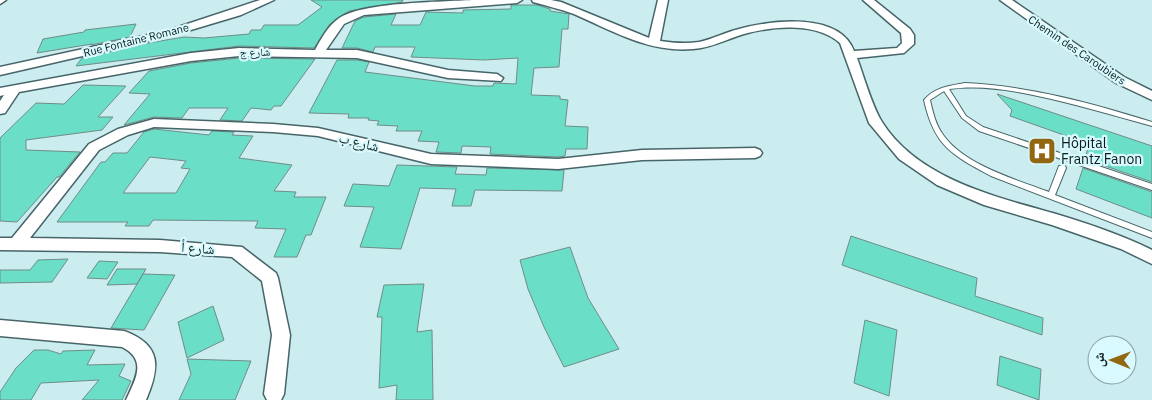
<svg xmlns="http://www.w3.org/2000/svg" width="1152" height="400" viewBox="0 0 1152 400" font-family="'IBM Plex Sans','Noto Naskh Arabic',sans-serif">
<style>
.building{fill:#6bdec8;stroke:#6f8d86;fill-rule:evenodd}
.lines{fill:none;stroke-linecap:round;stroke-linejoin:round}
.service-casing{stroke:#476568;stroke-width:2}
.minor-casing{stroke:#476568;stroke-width:3}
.service{fill:#fff;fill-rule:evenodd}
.minor{fill:#fff;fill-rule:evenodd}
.labels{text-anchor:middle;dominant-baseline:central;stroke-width:4.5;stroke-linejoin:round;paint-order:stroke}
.far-street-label{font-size:11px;fill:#0e1b1c;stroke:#d8fafe}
.street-label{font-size:14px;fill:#0e1b1c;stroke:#d8fafe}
.poi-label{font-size:14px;fill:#0e1b1c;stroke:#d8fafe;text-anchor:start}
</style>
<rect width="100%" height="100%" fill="#cbedf0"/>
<path class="building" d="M311 0H403L402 2 349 11 330 24 314 48 239 46 76 66 82 58 148 43 184 37 204 38 249 34 251 30H261L264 25H298L322 7Z
M511 5H537L550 9V11L569 14 568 29H562L559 67 534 68 531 95 560 96V99L568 100 565 126 588 127 587 149H566L565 156 558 157 490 154 491 147 462 146 461 153 436 152 439 142 418 141 422 131H396L398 126 377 125 379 121 368 120 369 118H348L349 114 309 113 337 60H357L369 62 365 72 475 86H493L494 83 516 84 518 58 484 60 411 57 415 47H375L373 52 357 48H342L355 21 364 17 396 14 391 25H420L426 12 463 13V10L511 9Z
M136 24 130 37 91 45 92 44 37 53 43 39 84 32 85 30Z
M239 58 315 59 281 106H274L271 110 251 108 242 121 220 120 228 108H189L182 118 154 117 124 125 150 94 129 93 149 71 191 63Z
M83 85 126 86 98 117H113L102 130 26 140V150L80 152 59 177H57L17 222 0 221V138L36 103 64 104Z
M997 94 1152 146V182L1085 159 1089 144 1010 116 1012 110Z
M154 129 209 135 212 131 234 132 232 135 253 136 239 158 292 165 274 191 296 192 294 197H326L311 235H306L297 257H274L286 229 255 228 258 221 153 220 149 226H125L128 222H57L101 162H105L113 153H127L144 132ZM150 157 186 161 181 168 190 169 176 193H123Z
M397 165 457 167 455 174 486 175 487 168 564 170 562 191 475 190 471 206H452L456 189 420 188 401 249 360 247 374 207 344 206 353 184 389 186Z
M1083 168 1152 192V218L1076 189Z
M851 236 977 278 975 296 1043 318 1042 335 842 265Z
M570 247 588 298 619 349 564 367 544 327 528 289 520 260Z
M68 259 52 282 0 283V270H30L38 260Z
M99 261 118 262 107 279 87 278Z
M117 269H146L137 284 107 285Z
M143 274 175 275 144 330 111 328Z
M424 284 417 332 432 330 433 400H396L397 385 379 388 382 317H377L384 285Z
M213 306 224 340 187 358 178 322Z
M865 320 897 330 889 396 854 383Z
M34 350H48L61 354 63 351 95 350 87 365 125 364 119 376 131 381 122 400H82L99 380 41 383 31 400H0V392L16 368Z
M1000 356 1041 369 1039 400 997 385Z
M187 359 251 361 235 400H179L191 374Z"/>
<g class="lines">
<defs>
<path id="service" d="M965 83C1029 86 1091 103 1152 122V126C1112 115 1073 103 1033 95 1005 89 977 85 949 89L966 116 983 127 1152 184V190L979 131 962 118 944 91 930 100C933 113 936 126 944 136 965 165 1017 180 1049 192L1059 166H1065L1066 168 1055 195 1152 232V238L991 176C952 155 934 146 924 100 935 87 949 86 965 83Z"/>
<path id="minor" d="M0 0H6L0 4Z
M260 0H274L241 15 174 35 0 75V67L166 31Z
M472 0H522L517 3 364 15 344 24 326 50H357L448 70 497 74 503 78 501 81 448 78 357 58 239 56 191 61 19 92 5 113 0 114V101L4 95 0 96V88L191 53 239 48 315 50C321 39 328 26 338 19 360 2 442 2 472 0Z
M532 0H551L561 2 649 38 658 0H668L660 41C673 43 686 44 699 42 713 39 726 32 739 29 773 20 839 12 854 51L897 48 902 43 901 33 863 0H874L910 29 914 35V44L904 53 857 58C864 77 872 106 882 122 918 179 996 197 1056 214 1089 224 1122 235 1152 250V264L1121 249 1052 225 984 205 937 185 899 159 869 123 840 43C816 22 773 26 744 34 727 39 711 48 693 49 649 53 613 31 574 14 560 9 547 6 533 2Z
M1000 0H1012L1124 77 1152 91V100L1116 83Z
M154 119 273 124 318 128 431 154 558 159 642 150 755 148 760 150 762 153 760 156 755 158 642 160 558 169 431 164 318 136 273 132 154 127 128 135 99 150 30 238 160 240 242 247 276 273 278 278 290 335 284 394 281 400H267L264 394 272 335 262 281 232 257 160 252 0 250V238H12L89 144 118 129Z
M0 320 124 331C162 345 160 367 146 400H126C135 380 148 360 122 347L0 336Z"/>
</defs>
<use href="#service" class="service-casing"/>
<use href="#minor" class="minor-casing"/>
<use href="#service" class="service"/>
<use href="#minor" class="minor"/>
</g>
<defs>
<symbol id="hospital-square" viewBox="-11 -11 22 22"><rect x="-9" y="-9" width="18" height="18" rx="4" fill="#936612" stroke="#d8fafe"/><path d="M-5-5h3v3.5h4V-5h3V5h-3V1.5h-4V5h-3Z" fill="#fff"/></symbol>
</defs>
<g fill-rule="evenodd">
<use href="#hospital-square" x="1026" y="135" width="32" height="32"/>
</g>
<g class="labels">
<g class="far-street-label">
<text transform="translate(136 40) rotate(-14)">Rue Fontaine Romane</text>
<text transform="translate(1077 50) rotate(34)">Chemin des Caroubiers</text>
<text transform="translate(255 52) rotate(-1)">شارع ج</text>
</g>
<g class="street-label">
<text transform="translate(359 142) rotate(14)">شارع ب</text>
<text transform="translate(198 248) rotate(4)">شارع أ</text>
</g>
<g class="poi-label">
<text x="1061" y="143">Hôpital<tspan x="1061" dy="16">Frantz Fanon</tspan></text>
</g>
</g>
<g transform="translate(1112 360) rotate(271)"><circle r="24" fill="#d8fafe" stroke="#87a1a4"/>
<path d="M0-4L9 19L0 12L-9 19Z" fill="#936612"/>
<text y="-8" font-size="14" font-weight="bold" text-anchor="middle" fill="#0e1b1c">ش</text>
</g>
</svg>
